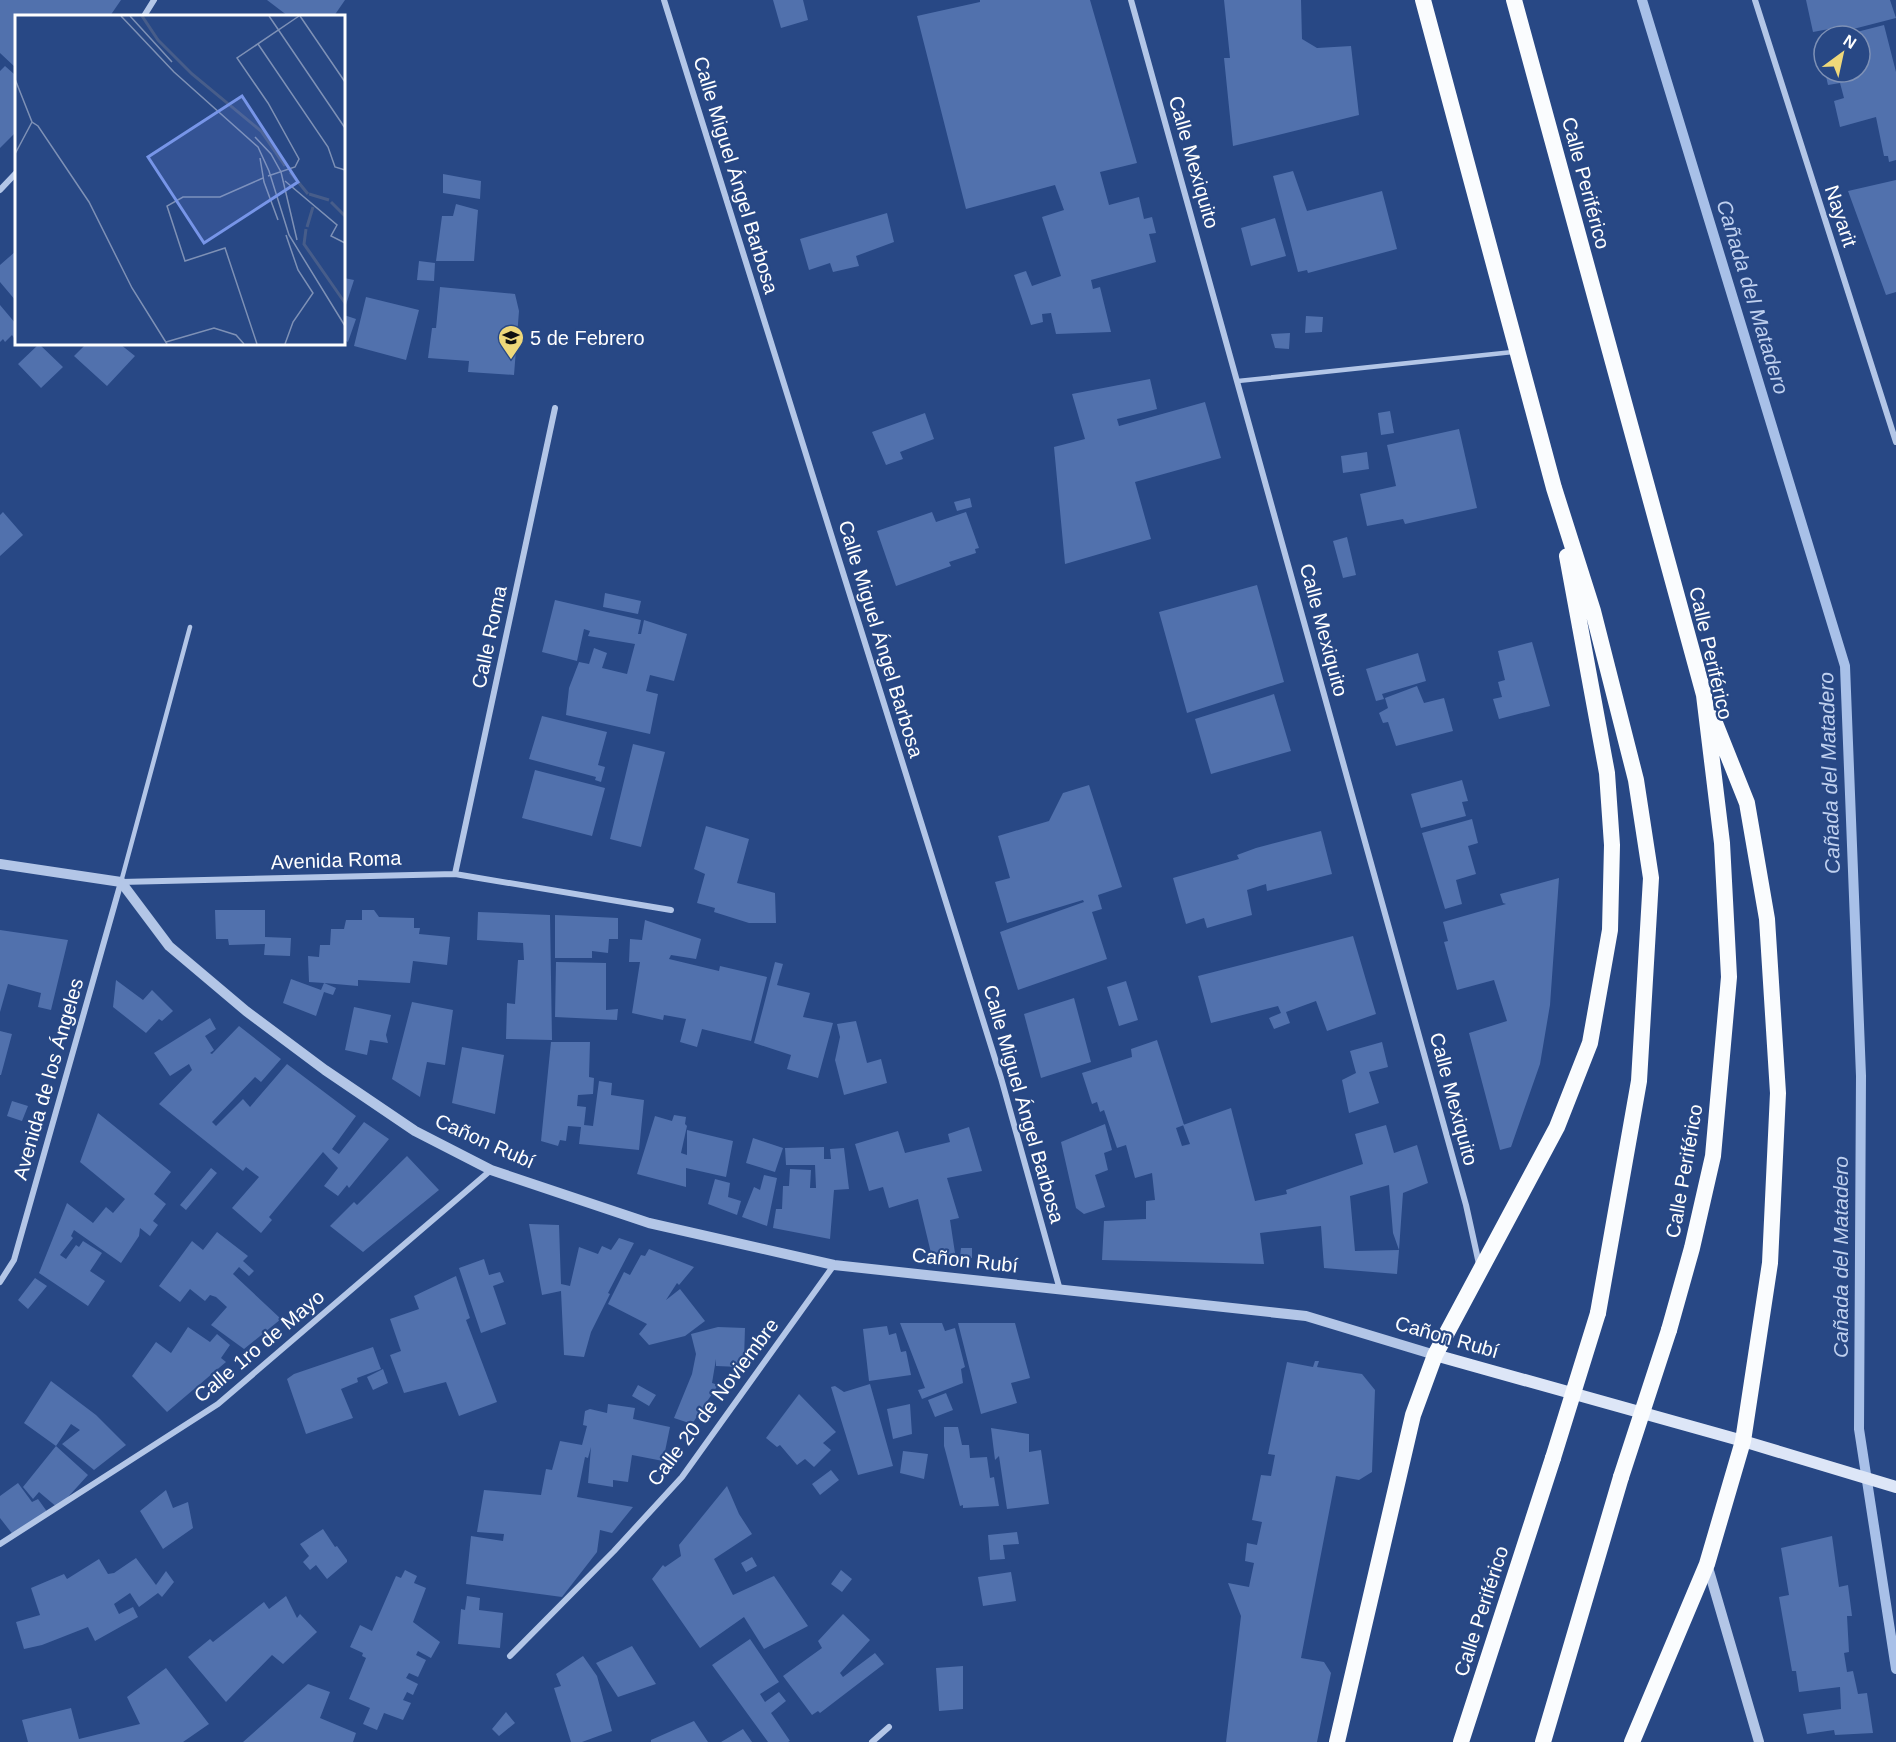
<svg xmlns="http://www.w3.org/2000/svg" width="1896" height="1742" viewBox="0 0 1896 1742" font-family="Arial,sans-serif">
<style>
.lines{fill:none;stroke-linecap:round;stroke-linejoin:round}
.stream{stroke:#a8c0e8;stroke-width:10}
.building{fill:#5171ad}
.service{stroke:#b3c6e7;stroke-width:4.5}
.minor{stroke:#b3c6e7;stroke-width:6}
.tertiary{stroke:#b3c6e7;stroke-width:10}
.secondary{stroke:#dde6f7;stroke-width:12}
.trunk{stroke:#fafcfe;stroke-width:16}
.trunk-bridge{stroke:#fafcfe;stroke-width:16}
.labels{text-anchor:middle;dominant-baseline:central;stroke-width:4.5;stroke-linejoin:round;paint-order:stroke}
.street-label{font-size:20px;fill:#fff;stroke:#284885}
.poi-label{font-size:20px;fill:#fff;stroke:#284885;text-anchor:start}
.water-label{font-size:21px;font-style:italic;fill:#bfd0ef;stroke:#284885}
.inset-river{fill:none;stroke:#475d8a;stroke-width:3}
.inset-road{fill:none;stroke:#7e91b6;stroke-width:1.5}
.view{fill:#7795e8;fill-opacity:0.15;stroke:#7795e8;stroke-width:3}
.inset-edge{fill:none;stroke:#fff;stroke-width:3}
</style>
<rect width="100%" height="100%" fill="#284885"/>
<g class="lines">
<path class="stream" d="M1642 0 1845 666 1861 1076 1859 1429 1896 1669"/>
</g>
<path class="building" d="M0 0H121L110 16H16V68L0 53Z
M267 0H345L334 16H288Z
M773 0H803L808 20 781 28Z
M980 0H1090L1137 163 1100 172 1109 205 1139 197 1144 219 1152 217 1156 233 1149 234 1156 262 1091 280 1093 289 1100 287 1111 332 1056 334 1051 313 1042 314 1043 322 1031 325 1014 275 1026 271 1032 286 1061 276 1042 217 1064 210 1055 185 966 209 917 16 980 2Z
M1224 0H1301L1302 39 1317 48 1351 46 1359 115 1233 146 1224 58H1230Z
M1806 0H1890L1896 18 1830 35 1829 29 1813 32Z
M1884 25 1896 72V160L1889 162 1888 156H1884L1876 117 1840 127 1834 101 1844 98 1840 83 1828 85 1825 72H1860V36L1845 35Z
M5 66 14 74 16 72V132L0 148V71Z
M1293 171 1307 211 1382 191 1397 249 1308 273 1307 270 1298 272 1273 176Z
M443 174 481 181 480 199 443 193Z
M1896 180V292L1886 295 1848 191Z
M456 204 478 210 474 261H436L442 216H453Z
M887 213 894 242 856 256 859 266 833 272 830 263 809 270 800 239Z
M1275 218 1286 256 1251 266 1241 228Z
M16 251V301L0 282V265Z
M419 261 435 263 434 281 417 280Z
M344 278 354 280 344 311Z
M440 287 515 294 519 311 514 375 468 372 469 361 428 358 432 328H436Z
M366 297 419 310 406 360 354 346Z
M0 305 16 324V335L14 338 12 335 5 342 3 339 0 342Z
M344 315 356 319 348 342 344 340Z
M1306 316 1323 317 1322 332 1305 333Z
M1290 333 1289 349 1275 348 1271 334Z
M39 344 63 367 41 388 18 364Z
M86 344H120L135 356 107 386 74 356Z
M1150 379 1157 409 1117 419 1119 426 1205 402 1221 458 1135 482 1151 539 1065 564 1054 447 1085 439 1072 394Z
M1390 411 1394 433 1381 435 1378 413Z
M925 413 934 439 900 452 903 459 886 465 872 432Z
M1459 429 1477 508 1405 524 1403 519 1367 526 1360 494 1396 486 1387 445Z
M1367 452 1369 469 1343 473 1341 456Z
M970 498 972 507 957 511 954 502Z
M3 512 23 535 0 556V515Z
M932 512 936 522 966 512 979 548 975 549 976 553 949 562 951 566 896 586 877 531Z
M1347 537 1356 575 1343 578 1333 541Z
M1257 585 1284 682 1187 713 1159 612Z
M605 593 641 601 638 614 603 607Z
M555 600 641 620 638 634H641L644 620 687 634 674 681 650 675 646 691 658 694 650 734 566 715 569 688 579 662 589 664 594 648 607 653 602 668 627 674 635 644 588 636 590 631 584 629 577 661 542 652Z
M1532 642 1550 706 1499 719 1493 699 1502 697 1498 682 1505 680 1498 651Z
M1418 653 1426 681 1382 694 1384 699 1376 701 1366 669Z
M1417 686 1424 703 1444 698 1453 731 1396 746 1388 722 1383 723 1379 713 1388 708 1385 698Z
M1274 694 1291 751 1211 774 1195 719Z
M542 716 607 732 598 765 605 767 601 782 595 780 596 777 529 759Z
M633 744 665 752 641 847 610 839Z
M535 770 605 788 592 836 522 818Z
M1462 780 1468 801 1462 802 1466 816 1421 828 1411 794Z
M1089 785 1122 887 1098 895 1102 909 1092 912 1107 959 1018 990 1000 932 1084 902 1083 900 1007 923 995 882 1010 878 998 836 1049 821 1063 793Z
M1472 819 1478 843 1468 846 1476 874 1456 880 1462 904 1445 909 1422 833Z
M706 826 749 839 737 883 775 893 776 923H749L714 912 715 908 697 903 705 874 694 869Z
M1321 831 1332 874 1267 891 1266 884 1247 890 1252 915 1207 928 1204 918 1186 924 1173 878 1239 859 1237 855 1256 848Z
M1559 878 1550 1005 1540 1064 1511 1147 1500 1150 1469 1033 1507 1021 1494 980 1457 990 1444 942 1448 941 1443 922 1506 904 1503 903 1500 894Z
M215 910H265V937L291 938 290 956 264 955 265 944 229 945 228 939H216Z
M362 910H374L379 917 414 918V928H420L419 934 450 937 447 965 413 961 410 983 358 980V986L324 983 336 988 333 995 324 992 316 1016 283 1003 291 979 321 990 324 983 309 982 308 956 319 957 320 945H330L331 929H344L346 920H362Z
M478 912 550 915 552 1040 506 1039 507 1003 515 1004 518 960H524L523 943 477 940Z
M555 915 618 918V939H609L608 953 592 951V958H555Z
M645 920 701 939 696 959 671 955 669 959 719 971 720 966 767 977 751 1041 702 1029 697 1047 680 1042 686 1019 664 1015 663 1020 632 1013 640 962H629L630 939 642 940Z
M0 930 68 940 51 1010 38 1007 41 993 8 984 0 1012Z
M1353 936 1376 1014 1327 1031 1316 1001 1286 1012 1290 1023 1274 1029 1269 1018 1281 1013 1278 1006 1211 1023 1198 976Z
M556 962 606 963V1010L618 1009 617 1020 555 1017Z
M775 962 783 964 777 985 810 993 803 1017 833 1023 818 1078 787 1069 791 1055 754 1043Z
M116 980 143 1000 152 990 173 1011 162 1021 159 1019 146 1033 113 1007Z
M1126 981 1138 1020 1119 1026 1107 987Z
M1074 998 1091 1062 1041 1078 1024 1014Z
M412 1002 453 1010 445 1065 427 1062 420 1097 392 1079Z
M354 1007 391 1015 386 1035 388 1043 370 1040 367 1055 345 1050Z
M210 1018 216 1029 205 1036 214 1050 210 1053 212 1054 239 1026 281 1059 261 1082 255 1077 212 1122 216 1126 243 1099 250 1107 287 1064 356 1116 332 1149 339 1154 364 1122 389 1139 349 1188 347 1185 338 1196 324 1186 338 1168 323 1152 269 1217 272 1220 261 1233 232 1208 259 1177 246 1167 243 1171 159 1104 192 1070 189 1064 170 1076 154 1053Z
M856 1021 867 1063 881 1059 887 1083 844 1095 835 1060 840 1037 837 1024Z
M0 1031 12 1034 1 1075H0Z
M1157 1040 1184 1125 1176 1128 1182 1146 1190 1144 1183 1125 1231 1108 1255 1201 1287 1194 1286 1190 1363 1164 1355 1134 1386 1125 1394 1153 1417 1145 1428 1183 1403 1193 1399 1250 1393 1233 1389 1185 1350 1196 1355 1251 1399 1250 1397 1274 1324 1268 1321 1226 1260 1233 1264 1264 1102 1260 1104 1221 1146 1219V1201L1155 1200 1152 1173 1135 1178 1126 1145 1117 1148 1104 1110 1100 1112 1097 1102 1092 1104 1082 1073 1132 1057 1131 1049Z
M551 1042H590L589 1077 594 1078 593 1094 578 1095 577 1106 586 1107 584 1125 593 1126 599 1081 612 1083 611 1095 644 1100 639 1150 579 1144 581 1127 568 1126 566 1141 560 1140 558 1146 541 1141Z
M1382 1042 1388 1067 1369 1072 1379 1103 1349 1113 1342 1080 1356 1073 1350 1051Z
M462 1047 504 1055 495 1114 452 1103Z
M12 1101 28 1106 22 1121 7 1116Z
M98 1113 171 1172 154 1194 166 1204 153 1221 158 1225 150 1236 140 1228 139 1236 121 1263 74 1230 71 1236 73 1238 60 1255 66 1259 76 1245 79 1247 83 1241 102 1253 90 1271 105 1281 88 1306 39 1273 67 1203 93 1223 106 1207 113 1213 125 1199 80 1162Z
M674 1115 686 1117 685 1124 687 1126 681 1153 687 1155V1130L733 1141 726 1177 686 1168V1187L637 1174 655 1116 672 1121Z
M1105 1124 1112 1150 1104 1153 1108 1170 1095 1175 1105 1207 1084 1214 1076 1208 1061 1142Z
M969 1127 982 1171 947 1178 959 1218 950 1220 955 1253 954 1256 931 1253 918 1199 889 1208 883 1187 869 1191 855 1144 898 1131 905 1153 950 1142 948 1134Z
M753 1138 783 1148 775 1172 746 1163Z
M824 1147V1159H831L830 1149 844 1148 849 1189 834 1190 830 1239 773 1228 776 1209H782L783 1186H789L790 1169 811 1170 810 1188H816L815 1165H786L785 1148Z
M407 1156 439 1190 363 1252 330 1226 354 1202 357 1205Z
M211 1168 217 1173 186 1210 180 1205Z
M764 1175 777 1178 767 1226 742 1217 754 1187 760 1190Z
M715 1179 730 1183 728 1197 741 1201 737 1215 708 1204Z
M529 1224 559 1225 561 1284 570 1286 579 1247 598 1254 602 1246 611 1250 619 1238 634 1243 608 1293 610 1294 591 1332 584 1357 564 1355 561 1291 542 1295Z
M217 1232 248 1256 243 1261 254 1271 249 1276 239 1267 233 1274 281 1319 244 1349 211 1325 227 1307 216 1297 210 1295 205 1301 190 1289 180 1302 159 1286 192 1241 203 1250Z
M961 1248H972V1258L960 1257Z
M649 1249 694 1267 679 1285 677 1283 666 1300 680 1289 705 1321 685 1336 649 1345 639 1334 647 1324 608 1304 624 1272 630 1275 641 1255 645 1256Z
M484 1259 489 1275 500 1272 504 1282 493 1286 506 1324 481 1333 459 1268Z
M456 1276 470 1318 466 1320 497 1402 459 1416 446 1382 404 1393 390 1355 401 1351 390 1319 419 1309 414 1296Z
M35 1278 47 1286 28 1309 18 1300Z
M900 1323H942L945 1331 955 1328 965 1367 961 1369 963 1383 922 1399 918 1390 925 1388Z
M958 1323H1015L1030 1378 1011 1383 1017 1403 981 1414Z
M887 1326 889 1335 896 1333 901 1352 906 1351 911 1375 869 1381 863 1329Z
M188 1327 210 1342 217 1334 230 1345 221 1358 226 1362 167 1412 132 1376 156 1342 171 1353Z
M718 1327 745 1328 744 1359 740 1367 716 1366V1359L712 1383 718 1385 692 1424 674 1418 692 1374 696 1354 691 1334Z
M373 1347 381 1369 357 1378 358 1382 341 1389 353 1418 306 1434 287 1379 294 1374Z
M1315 1361H1319L1317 1367 1362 1374 1375 1390 1372 1472 1359 1480 1336 1476 1301 1658 1324 1662 1331 1673 1317 1742H1226L1241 1616 1228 1583 1249 1587 1254 1563 1245 1561 1247 1543 1257 1545 1262 1522 1252 1520 1261 1475 1271 1476 1275 1455 1268 1454 1287 1362 1313 1367Z
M383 1369 388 1383 373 1390 367 1377Z
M51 1381 96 1415 126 1445 94 1470 62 1444 80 1430 71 1424 56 1446 88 1475 58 1508 39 1492 33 1499 23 1487 56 1446 24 1423Z
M870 1384 893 1466 858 1475 831 1387 835 1386 844 1392Z
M638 1385 656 1395 649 1406 632 1396Z
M946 1393 953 1410 935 1417 928 1400Z
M799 1394 836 1432 823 1443 831 1450 814 1467 805 1459 797 1465 780 1445 777 1447 766 1438Z
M608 1404 635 1408 633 1419 670 1427 663 1461 632 1455 628 1482 613 1480V1487L588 1483 591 1447 588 1458 585 1457 577 1497 633 1507 612 1533 600 1530 597 1552 562 1597 466 1584 471 1536 503 1541 504 1534 477 1532 484 1490 541 1495 546 1469 552 1470 560 1441 582 1445 587 1426 583 1425 585 1411 590 1409 607 1413Z
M910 1404 912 1434 893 1439 887 1409Z
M944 1427H958L962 1445H969L970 1458 987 1457 990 1478 994 1477 999 1506 963 1508V1505L960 1506 944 1446Z
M991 1428 1029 1434V1452L1041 1450 1049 1504 1007 1509 999 1456 995 1460Z
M903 1451 928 1454 924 1479 900 1473Z
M831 1470 839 1480 820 1495 812 1484Z
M18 1483 32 1502 38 1499 48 1513 14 1536 0 1518V1496Z
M727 1486 739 1514 752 1534 714 1559 733 1595 774 1576 808 1626 764 1649 744 1617 700 1648 652 1579 663 1565 665 1567 681 1556 679 1545Z
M166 1490 173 1508 188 1502 193 1528 163 1549 140 1511Z
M323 1529 335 1547 337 1546 347 1560V1562L327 1579 316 1565 310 1570 303 1562 309 1556 300 1544Z
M1017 1532 1019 1544 1003 1545 1005 1559 990 1560 988 1535Z
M1832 1536 1839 1587 1848 1585 1852 1616H1847L1849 1652 1844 1653 1847 1672 1853 1671 1858 1694 1867 1693 1873 1733 1835 1735 1834 1730 1807 1734 1803 1714 1841 1709 1840 1687 1799 1692 1796 1671H1792L1779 1597 1789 1595 1781 1548Z
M752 1557 757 1566 746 1572 741 1563Z
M136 1558 156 1585 166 1571 174 1582 162 1597 158 1593 139 1607 130 1593 114 1604 119 1614 133 1607 138 1617 95 1641 88 1627 42 1645 24 1649 16 1622 40 1615 31 1588 64 1574 67 1579 99 1559 108 1574 114 1573Z
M405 1570 417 1576 414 1583 426 1588 413 1622 440 1642 431 1658 418 1651 416 1655 426 1660 418 1677 409 1673 406 1678 418 1684 413 1695 407 1692 403 1700 411 1703 403 1720 384 1713 377 1730 363 1724 370 1708 349 1699 366 1658 362 1656 363 1653 350 1647 360 1625 372 1631 396 1576 401 1578Z
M841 1570 852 1579 842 1592 831 1584Z
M1011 1572 1016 1601 983 1606 978 1577Z
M286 1596 297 1618 300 1614 317 1632 283 1664 272 1655 226 1702 188 1657 210 1639 213 1642 264 1602 269 1609Z
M467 1596 480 1598 479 1610 503 1613 500 1648 458 1644 461 1609 465 1610Z
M843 1614 870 1640 840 1673 843 1677 875 1653 884 1664 820 1713 818 1711 812 1715 783 1676 822 1648 818 1641Z
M750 1639 779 1682 760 1694 765 1702 779 1692 786 1701 771 1713 790 1741 788 1742H768L712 1665Z
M632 1646 656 1684 618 1697 596 1663Z
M583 1656 597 1676 612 1731 582 1742H571L554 1688 561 1686 556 1674Z
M963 1666V1709L939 1711 936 1668Z
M166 1668 209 1724 183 1742H28L22 1720 71 1708 79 1739 140 1724 127 1697Z
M308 1684 330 1692 320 1718 356 1733 353 1742H243Z
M506 1712 515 1723 499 1736 492 1729Z
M694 1721 708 1742H651V1740Z
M743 1729 752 1742H721Z"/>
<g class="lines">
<path class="service" d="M1238 381 1513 352
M121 882 190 627"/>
<path class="minor" d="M664 0 1001 1078 1060 1290
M1131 0 1466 1205 1479 1264
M1755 0 1896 442
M144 16 154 0
M0 190 16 173
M455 874 555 408
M0 1282 14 1260 121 882 455 874 671 910
M0 1544 218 1404 491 1170
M510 1656 614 1551 682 1477 834 1265
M872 1742 889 1727"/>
<path class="tertiary" d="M0 864 121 882 169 946 246 1011 325 1070 415 1131 491 1170 649 1223 834 1265 1306 1316 1435 1355
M1707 1564 1759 1742"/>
<path class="secondary" d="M1435 1355 1743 1441 1896 1487"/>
<path class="trunk" d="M1423 0 1554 488 1593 611 1636 780 1651 878 1639 1081 1598 1313
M1514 0 1704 695 1722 843 1729 977 1713 1156 1692 1248 1669 1330
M1337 1742 1413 1415 1435 1355 1557 1127 1590 1043 1610 930 1612 845 1607 773 1567 556
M1461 1742 1553 1458
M1543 1742 1621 1477
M1632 1742 1707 1564 1743 1441 1770 1263 1778 1093 1767 919 1747 803 1713 718"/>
<path class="trunk-bridge" d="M1553 1458 1598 1313
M1621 1477 1669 1330"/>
</g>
<defs>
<symbol id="school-pin" viewBox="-11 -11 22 30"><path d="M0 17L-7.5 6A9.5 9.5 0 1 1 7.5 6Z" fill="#efd87a" stroke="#284885"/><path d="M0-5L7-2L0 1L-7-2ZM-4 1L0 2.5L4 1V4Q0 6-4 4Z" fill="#111"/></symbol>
</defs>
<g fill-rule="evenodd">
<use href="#school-pin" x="496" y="323" width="30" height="40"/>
</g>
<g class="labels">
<g class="street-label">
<text transform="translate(1194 162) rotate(74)">Calle Mexiquito</text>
<text transform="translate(736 175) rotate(73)">Calle Miguel Ángel Barbosa</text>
<text transform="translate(1586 183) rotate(75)">Calle Periférico</text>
<text transform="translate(1841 216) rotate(72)">Nayarit</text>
<text transform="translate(1324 630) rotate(75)">Calle Mexiquito</text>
<text transform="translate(489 637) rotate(-78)">Calle Roma</text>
<text transform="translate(881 639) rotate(73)">Calle Miguel Ángel Barbosa</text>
<text transform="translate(1711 653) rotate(77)">Calle Periférico</text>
<text transform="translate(336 860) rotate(-2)">Avenida Roma</text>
<text transform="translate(48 1079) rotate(-74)">Avenida de los Ángeles</text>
<text transform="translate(1454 1099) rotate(75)">Calle Mexiquito</text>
<text transform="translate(1024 1104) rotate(74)">Calle Miguel Ángel Barbosa</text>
<text transform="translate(485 1141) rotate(24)">Cañon Rubí</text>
<text transform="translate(1684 1171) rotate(-80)">Calle Periférico</text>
<text transform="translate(965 1260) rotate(6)">Cañon Rubí</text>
<text transform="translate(1447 1337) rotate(16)">Cañon Rubí</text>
<text transform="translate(259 1346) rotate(-40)">Calle 1ro de Mayo</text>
<text transform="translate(713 1402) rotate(-53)">Calle 20 de Noviembre</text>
<text transform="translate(1481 1611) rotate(-72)">Calle Periférico</text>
</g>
<g class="poi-label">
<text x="530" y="338">5 de Febrero</text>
</g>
<g class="water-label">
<text transform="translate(1753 297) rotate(73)">Cañada del Matadero</text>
<text transform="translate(1829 773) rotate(-92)">Cañada del Matadero</text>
<text transform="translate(1840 1257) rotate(-90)">Cañada del Matadero</text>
</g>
</g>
<g transform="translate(15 15)">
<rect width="330" height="330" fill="#284885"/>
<path class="inset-river" d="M127 1 143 25 177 59 246 116 270 151M275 157 293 179M294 179 314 185M316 187 330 201M292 212 298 192M291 214 289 229 330 288"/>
<path class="inset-road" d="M106 1 159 57 243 132 254 156 274 220 330 311M115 1 157 47M254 1 330 113M285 1 330 67M243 29 313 132 320 152 330 155M0 64 17 107 23 111 74 187 117 273 152 329M240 122 256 139 266 157 282 225M0 139 17 107M245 143 249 167 263 205M253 161 280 152 284 144 253 88 222 43 284 1M270 166 322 210 316 221 330 228M151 327 199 313 221 320 229 329M242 329 210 233 170 246 152 191 168 182H205L248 163M270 329 278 307 298 278 283 255 271 220"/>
<path class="view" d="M227 81 283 167 189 228 133 142Z"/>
<rect width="330" height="330" class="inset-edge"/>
</g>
<g transform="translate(1842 54) rotate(33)"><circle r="28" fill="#284885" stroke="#7e91b6" stroke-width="1.5"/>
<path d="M0-4.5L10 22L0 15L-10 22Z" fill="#efd87a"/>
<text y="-9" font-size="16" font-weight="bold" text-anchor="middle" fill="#ffffff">N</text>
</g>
</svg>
